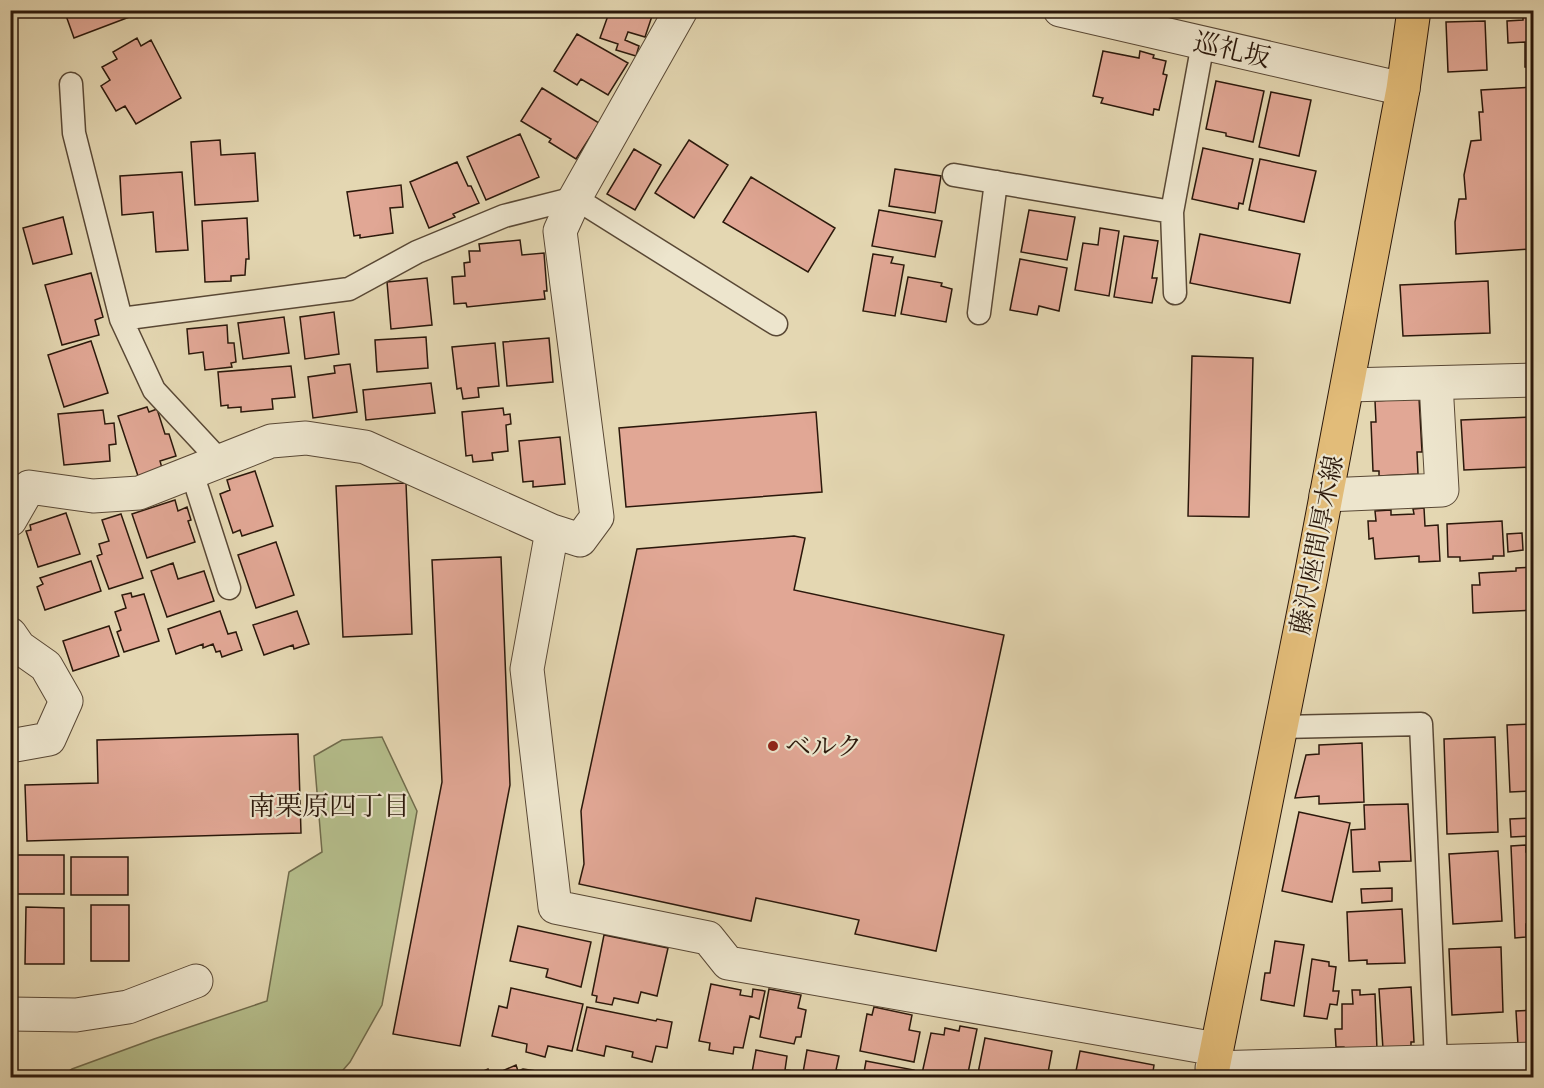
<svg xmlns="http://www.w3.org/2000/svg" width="1544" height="1088" viewBox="0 0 1544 1088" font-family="Cardo,'Noto Serif JP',serif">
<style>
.green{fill:#b5be8c;stroke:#706b4c;stroke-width:1.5}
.building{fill:#e1a795;stroke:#2b180b;stroke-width:1.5}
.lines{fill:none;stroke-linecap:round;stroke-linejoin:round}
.service-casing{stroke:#594835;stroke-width:25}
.minor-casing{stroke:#594835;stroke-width:35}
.primary-casing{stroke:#2b180b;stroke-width:35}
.service{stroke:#ede5cd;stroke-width:22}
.minor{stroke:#ede5cd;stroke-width:33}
.primary{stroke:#e2bc79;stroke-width:33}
.poi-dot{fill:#8f2418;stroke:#ede5cd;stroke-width:2}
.labels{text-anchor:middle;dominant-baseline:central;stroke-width:4.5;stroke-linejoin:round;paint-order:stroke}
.street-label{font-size:26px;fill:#2b180b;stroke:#ede5cd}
.poi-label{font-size:26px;fill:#2b180b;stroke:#ede5cd;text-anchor:start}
.neighbourhood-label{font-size:27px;fill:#2b180b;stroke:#ede5cd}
</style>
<rect width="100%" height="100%" fill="#e4d7b2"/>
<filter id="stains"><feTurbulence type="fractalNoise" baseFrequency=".00333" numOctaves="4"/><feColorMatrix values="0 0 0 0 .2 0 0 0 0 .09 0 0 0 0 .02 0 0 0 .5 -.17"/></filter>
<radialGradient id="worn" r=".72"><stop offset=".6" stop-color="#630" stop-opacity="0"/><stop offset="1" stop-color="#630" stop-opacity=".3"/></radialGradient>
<path class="green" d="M382 737 417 811 382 1005 350 1062 337 1077H61L72 1069 154 1039 267 1001 289 872 322 852 314 756 342 740Z"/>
<path class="building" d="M64 10H130L132 16 74 38Z
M567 10H587L585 17Z
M610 10H654L645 37 628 32 625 40 639 46 636 56 616 50 618 44 600 38Z
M1523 10H1534V67H1525V42L1508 43 1507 21 1523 20Z
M1485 21 1487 70 1448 72 1446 22Z
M577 34 628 63 608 95 581 79 577 85 554 71Z
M137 38 141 46 151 40 181 98 136 124 125 106 116 111 101 86 110 80 102 67 117 59 113 52Z
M1103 51 1139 58 1140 51 1154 55 1153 58 1166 61 1163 74 1167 75 1159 110 1154 109 1153 115 1101 103 1103 98 1093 96Z
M1216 81 1264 91 1253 142 1226 136V133L1206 129Z
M1534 87V241H1531V249L1456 254 1455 222 1459 199H1466L1464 175 1471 141 1481 140 1479 112H1483L1481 90Z
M542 88 599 123 576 159 549 142 551 139 521 121Z
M1271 92 1311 100 1299 156 1259 147Z
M520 134 539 177 486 200 467 157Z
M220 140 221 155 255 153 258 201 195 205 191 142Z
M689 140 728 165 694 218 655 193Z
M1203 148 1253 159 1243 204 1239 203 1238 209 1192 199Z
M634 149 661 165 635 210 607 194Z
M1260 159 1316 171 1304 222 1249 210Z
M457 162 468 186H471L479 203 453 214 455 217 429 228 410 182Z
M895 169 941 176 935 213 889 206Z
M182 172 188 250 156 252 153 212 122 215 120 176Z
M751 177 835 228 808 272 723 222Z
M401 185 403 207 390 208 393 233 360 238V235L354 236 347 192Z
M879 210 942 221 935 257 872 246Z
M1029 210 1075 217 1067 260 1021 252Z
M63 217 72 254 33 264 23 228Z
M247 218 249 259H246L245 275 231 276V281L205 282 202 221Z
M1100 228 1119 231 1109 296 1075 290 1083 243 1098 245Z
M1200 234 1300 254 1290 303 1190 283Z
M1124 236 1158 241 1152 278H1157L1152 303 1114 297Z
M520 240 522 255 544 253 547 291H544L545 299 467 307 466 303 454 304 452 277 465 276 464 263 470 262 469 251H480L479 244Z
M873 254 893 257 891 263 904 265 895 316 863 311Z
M1020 259 1067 268 1059 311 1039 306 1037 315 1010 310Z
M91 273 103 317 95 320 99 335 62 345 45 285Z
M908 277 942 283 941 286 952 289 946 322 901 314Z
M427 278 432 325 391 329 387 282Z
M1488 281 1490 333 1403 336 1400 285Z
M334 312 339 354 305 359 300 317Z
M284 317 289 353 243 359 238 323Z
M227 325 228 343H234L236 362 231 363 232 367 205 370 203 352 189 354 187 329Z
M426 337 428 368 377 372 375 340Z
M549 338 553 382 507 386 503 342Z
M91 341 108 393 64 407 48 355Z
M495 343 499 386 478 388 479 397 463 399 461 388 457 389 452 347Z
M1192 356 1253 358 1249 517 1188 516Z
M350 364 357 412 313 418 308 377 335 373 334 366Z
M291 366 295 397 272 399 273 409 241 412V407L228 408V405L221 406 218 372Z
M431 383 435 413 366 420 363 390Z
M1419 398 1422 452H1417L1418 474 1379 476V471H1373L1371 422H1376L1375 401Z
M147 407 149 412 157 409 165 434H169L176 456 160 461 162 468 138 476 118 416Z
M503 408 504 415 510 414 511 424 506 425 508 451 492 453 493 460 473 462 472 455 466 456 462 412Z
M103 410 105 424 114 423 116 444 109 445 110 461 64 465 58 414Z
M816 412 822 492 626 507 619 428Z
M1532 417 1534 467 1464 470 1461 420Z
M560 437 565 484 533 487V481L523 482 519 441Z
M255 471 273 526 242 536 240 530 233 533 220 494 230 490 227 480Z
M406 483 412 634 343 637 336 486Z
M175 500 178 511 187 507 191 520 188 521 195 542 147 558 132 514Z
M1424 508 1425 526 1438 525 1440 561 1419 562V556L1375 559 1373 538 1369 539 1368 521H1376L1375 511 1391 510V515L1414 514 1413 509Z
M66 513 80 554 38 567 26 531 31 530 30 525Z
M121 514 143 578 109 589 97 556 102 554 99 544 109 541 102 520Z
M1502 521 1504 556H1493V559L1460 561V557H1448L1447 524Z
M1522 533 1523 550 1508 552 1507 534Z
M794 536 805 538 794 590 1004 635 936 951 855 934 859 920 756 898 751 921 579 884 584 864 581 811 637 549Z
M276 542 294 595 256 608 238 555Z
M501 557 510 785 460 1046 393 1034 442 782 432 560Z
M91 561 101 591 45 610 37 587 43 584 40 578Z
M173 563 178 579 204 571 214 601 167 617 151 571Z
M1534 567V610L1473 613 1472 585H1480L1479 573 1516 571V568Z
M131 593 132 597 144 594 159 641 124 652 117 632 121 630 115 612 126 608 122 595Z
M220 611 228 634 236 632 242 650 222 657 220 651 216 652 213 644 203 648V644L176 654 168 629Z
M297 611 309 644 294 649 293 645 264 655 253 625Z
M109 626 119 656 73 671 63 641Z
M1534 724V797H1532V791L1510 792 1507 725Z
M298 734 301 833 27 841 25 785 98 783 97 740Z
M1495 737 1498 832 1447 834 1444 739Z
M1362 743 1364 802 1319 804V796L1295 798 1306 755 1319 754V745Z
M1408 804 1411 861 1379 862 1380 871 1353 872 1351 830 1365 829 1364 805Z
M1299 812 1350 823 1332 902 1282 891Z
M1532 818 1533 836 1511 837 1510 819Z
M1526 845V852H1534V924H1526V937L1515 938 1511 846Z
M1498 851 1502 921 1453 924 1449 854Z
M10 855H64V894H10Z
M71 857H128V895H71Z
M1392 888V901L1362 903 1361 889Z
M91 905H129V961H91Z
M26 907 64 908V964H25Z
M1402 909 1405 963 1367 964V960L1349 961 1347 912Z
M518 926 591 942 581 987 546 977 548 969 510 961Z
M604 935 668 948 657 996 641 992 638 1003 614 998 612 1005 596 1002 597 996 592 995Z
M1275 941 1304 945 1294 1006 1261 1000 1265 973H1270Z
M1501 947 1503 1012 1452 1015 1449 949Z
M1312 959 1329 962V966L1336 967 1333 991H1339L1337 1005 1330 1004 1327 1019 1304 1016Z
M711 984 741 990 740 995 752 997 753 989 765 991 759 1019 750 1016 743 1048 734 1047 733 1054 709 1050 710 1043 699 1041Z
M1411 987 1414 1042H1411V1048L1383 1049 1379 989Z
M511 988 583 1004 572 1051 548 1046 545 1057 526 1052 527 1044 492 1036 499 1006 507 1008Z
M769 989 801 995 798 1008 806 1010 801 1037H796L794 1044 760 1037Z
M1352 990H1360V995L1375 994 1377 1050 1345 1051 1344 1047H1336L1335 1029H1342V1004H1353Z
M587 1007 656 1021 657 1019 672 1022 667 1048 656 1046 652 1062 632 1057 633 1052 606 1046 604 1056 577 1050Z
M874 1007 912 1015 909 1030 920 1032 914 1062 860 1051 867 1014 872 1015Z
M1533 1010 1534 1044 1518 1045 1516 1011Z
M960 1026 977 1029 967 1078H921L931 1033 944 1035 945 1028 959 1031Z
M985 1038 1052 1051 1047 1078H977Z
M756 1050 787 1056 785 1070 793 1071 792 1078H751Z
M807 1050 839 1056 836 1070 844 1071 843 1078H802Z
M1080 1051 1154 1065 1152 1078H1066L1067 1074 1075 1076Z
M866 1061 914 1070 913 1078H863Z
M516 1065 518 1071 523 1069 543 1072 546 1078H468L488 1069 491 1076Z"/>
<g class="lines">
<defs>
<path id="service" d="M71 84 74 133 121 319 154 390 220 461
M954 175 1172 212
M1175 293 1172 212 1203 43
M979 313 996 182
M121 319 349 289 417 252 504 216 575 198 776 324
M192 473 229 588
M1281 727 1421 724 1436 1062"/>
<path id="minor" d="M1060 10 1403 89
M1348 385 1534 380
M1326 495 1442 490 1436 383
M10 520 29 487 93 496 139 493 271 441 306 438 365 447 552 531 580 540 597 517 560 231 575 198 681 10
M552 531 527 669 555 907 708 938 728 963 1216 1049
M10 634 19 647 46 666 66 701 49 739 10 746
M10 1014 76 1015 128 1007 196 981
M1212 1068 1534 1059"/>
<path id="primary" d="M1211 1078 1311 576 1403 89 1414 10"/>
</defs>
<use href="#service" class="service-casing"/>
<use href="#minor" class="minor-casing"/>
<use href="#primary" class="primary-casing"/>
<use href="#service" class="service"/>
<use href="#minor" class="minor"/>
<use href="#primary" class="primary"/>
</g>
<circle class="poi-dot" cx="773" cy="746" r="6"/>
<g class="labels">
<g class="street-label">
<text transform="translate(1232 50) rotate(13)">巡礼坂</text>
<text transform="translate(1317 545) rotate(-79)">藤沢座間厚木線</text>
</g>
<g class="poi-label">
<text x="785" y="746">ベルク</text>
</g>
<g class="neighbourhood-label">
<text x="329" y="806">南栗原四丁目</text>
</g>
</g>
<rect width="1544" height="1088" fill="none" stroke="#e4d7b2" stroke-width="36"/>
<rect x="12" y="12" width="1520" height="1064" fill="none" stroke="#2b180b" stroke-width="3"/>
<rect x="18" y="18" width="1508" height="1052" fill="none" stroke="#2b180b" stroke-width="1.5"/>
<rect width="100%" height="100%" filter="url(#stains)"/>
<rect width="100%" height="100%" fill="url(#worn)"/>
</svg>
